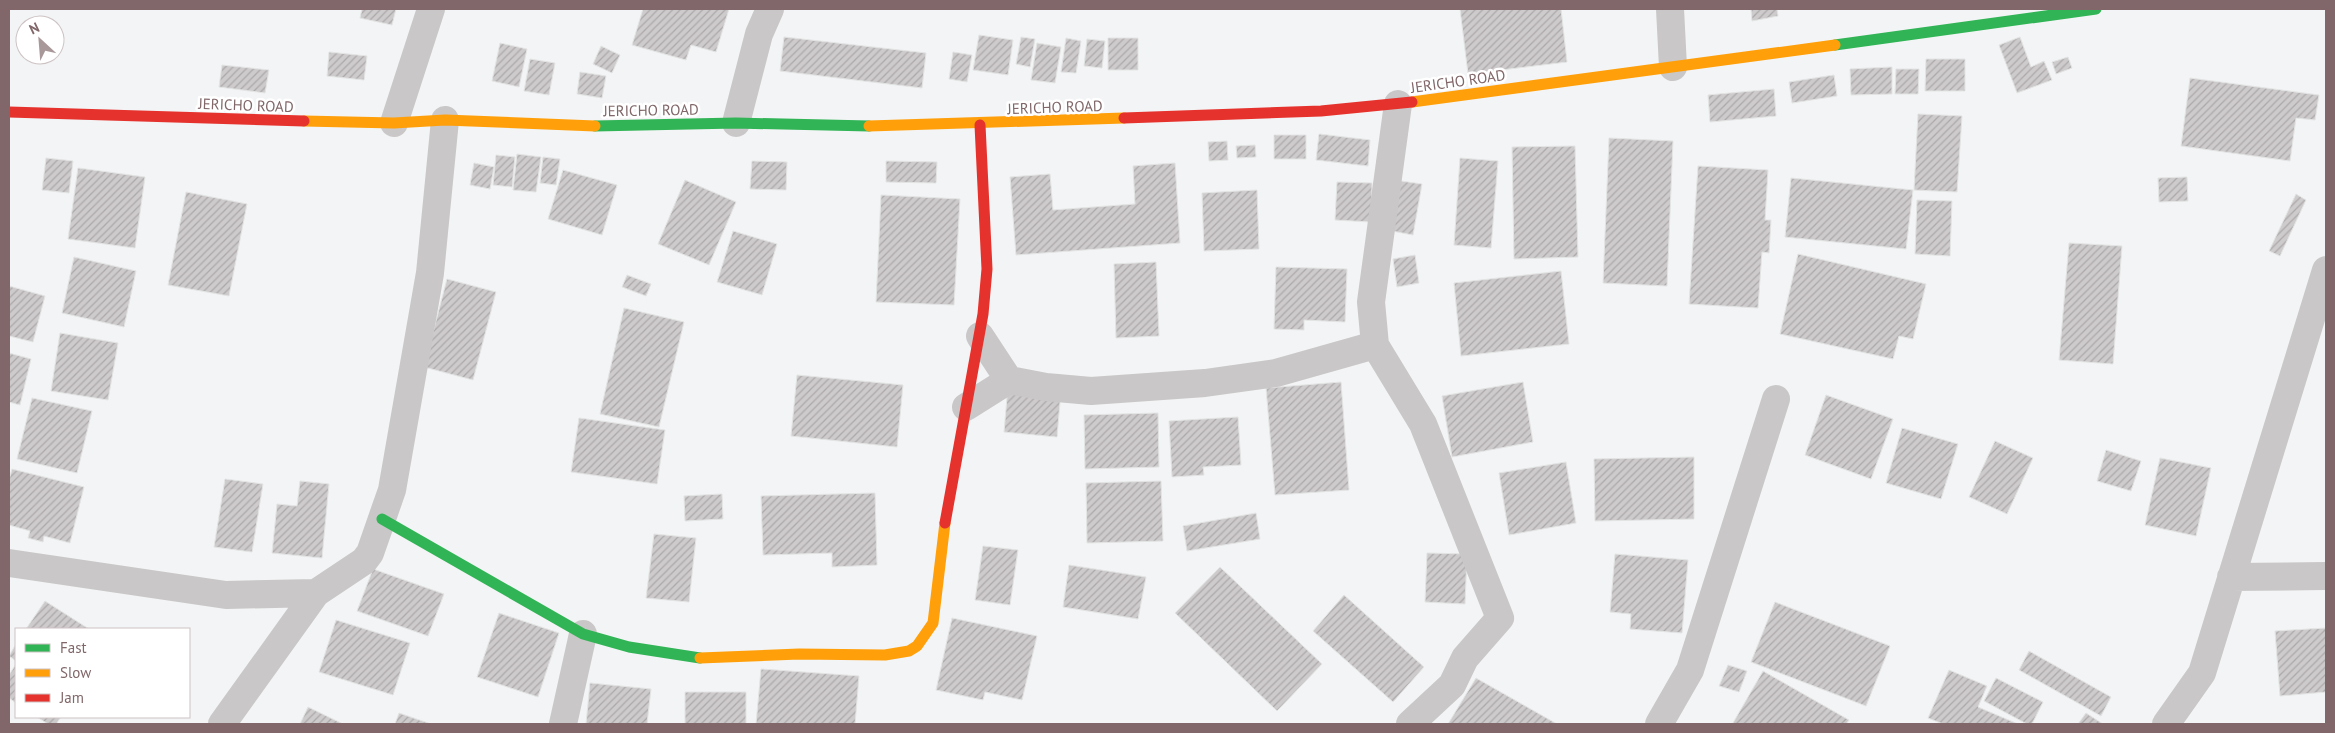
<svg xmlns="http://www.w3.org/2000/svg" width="2335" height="733" viewBox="0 0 2335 733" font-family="'PT Sans',sans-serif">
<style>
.building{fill:url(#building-hatch);stroke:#e3e4e4}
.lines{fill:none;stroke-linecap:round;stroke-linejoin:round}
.street{stroke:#c9c7c7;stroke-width:28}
.fast{stroke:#30b455;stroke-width:11}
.slow{stroke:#ff9f0a;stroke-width:11}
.jam{stroke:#e5322d;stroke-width:11}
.labels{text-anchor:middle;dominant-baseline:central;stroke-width:5;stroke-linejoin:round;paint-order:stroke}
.street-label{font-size:15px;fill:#816769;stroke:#fff}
</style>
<defs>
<pattern id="building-hatch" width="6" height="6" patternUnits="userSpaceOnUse" patternTransform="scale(1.25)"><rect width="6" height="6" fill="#cecbcc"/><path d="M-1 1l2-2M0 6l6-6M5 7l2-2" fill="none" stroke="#ada9aa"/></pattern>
</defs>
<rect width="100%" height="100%" fill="#f3f4f5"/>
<path class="building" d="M362 9H396L392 25 360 18Z
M643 9H729L716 52 691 45 686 60 632 45Z
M1460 9H1561L1567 62 1468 74Z
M1751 9H1777L1778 16 1752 21Z
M979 35 1013 40 1008 75 973 70Z
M784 37 926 53 922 88 780 71Z
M1021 37 1035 39 1030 67 1016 64Z
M2020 37 2031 67 2044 61 2052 80 2017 93 1999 45Z
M1066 38 1081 41 1076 73 1061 72Z
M1108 38H1138V70H1108Z
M1087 39 1105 41 1102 68 1084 66Z
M500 43 527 49 519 87 492 81Z
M1037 43 1061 47 1055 83 1031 80Z
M601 46 620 55 612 73 593 64Z
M329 52 367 56 364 80 327 76Z
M953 52 972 55 967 82 949 79Z
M2068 57 2072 68 2056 74 2052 62Z
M530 59 555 63 549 95 524 91Z
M1926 59H1965V91H1925Z
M222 65 269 70 265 93 219 87Z
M1892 67V94L1851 95 1850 69Z
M1896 69H1919L1918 94H1895Z
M580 72 606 76 602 98 577 94Z
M1834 75 1837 96 1792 103 1789 82Z
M2190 78 2319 95 2315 120 2296 118 2290 161 2181 146Z
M1774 89 1776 116 1710 122 1708 95Z
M1918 114 1962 116 1957 192 1914 190Z
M1319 134 1370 140 1368 166 1316 160Z
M1274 135H1306V159H1274Z
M1609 138 1673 141 1667 286 1603 283Z
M1227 141 1228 160 1209 161 1208 142Z
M1255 145 1256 157 1237 158 1236 146Z
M1575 146 1578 257 1514 259 1512 147Z
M517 154 541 157 536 192 513 190Z
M496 155 515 157 512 187 493 185Z
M543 157 560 159 556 185 540 183Z
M46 158 73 161 69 193 42 190Z
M1460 158 1498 161 1491 248 1454 245Z
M752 161 787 162 786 190 750 189Z
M886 161 937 162 936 183 886 182Z
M474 163 494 167 490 189 470 185Z
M1175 163 1180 243 1016 255 1010 177 1050 174 1053 210 1135 204 1133 166Z
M1698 166 1768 170 1765 220H1771L1769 253 1762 252 1758 308 1689 304Z
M78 168 145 177 135 248 68 239Z
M563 170 617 185 602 235 548 219Z
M2187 177 2188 201 2159 202 2158 178Z
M1791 178 1913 190 1906 249 1785 237Z
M685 180 736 202 709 265 658 244Z
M1401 181 1422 184 1413 235 1392 231Z
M1337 182 1372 183 1371 222 1335 220Z
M1257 190 1259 249 1204 251 1202 193Z
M186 192 247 204 229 296 168 285Z
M2296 194 2306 200 2280 256 2269 251Z
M881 195 960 199 954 305 876 302Z
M1917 200 1952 201 1950 256 1915 254Z
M733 231 777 244 762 295 717 282Z
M2069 243 2122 246 2113 364 2059 360Z
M1798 254 1926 284 1913 339 1899 336 1893 359 1780 334Z
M1415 255 1419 283 1397 287 1393 259Z
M74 257 136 271 124 327 62 313Z
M1156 262 1159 336 1116 338 1114 264Z
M1276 267 1347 269 1345 322 1304 320V330L1274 329Z
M1561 271 1569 344 1461 356 1454 283Z
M627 275 651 284 646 296 622 287Z
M447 279 496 292 473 380 424 367Z
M9 286 45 296 33 342 9 336Z
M624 308 684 322 659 427 600 414Z
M60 333 118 343 108 400 51 391Z
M9 353 31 359 20 405 9 402Z
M797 375 903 385 897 447 791 436Z
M1341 382 1349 490 1275 495 1266 388Z
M1523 382 1533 442 1452 457 1442 396Z
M1008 386 1061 391 1057 437 1004 432Z
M1826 395 1893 419 1871 479 1805 455Z
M32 398 92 411 77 473 17 459Z
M1158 413 1159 467 1085 469 1084 415Z
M1238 417 1241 465 1203 467 1204 475 1172 477 1169 421Z
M579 418 665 430 657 484 571 472Z
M1902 428 1958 444 1941 499 1886 483Z
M1995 441 2033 458 2007 514 1969 497Z
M2106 450 2141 461 2131 491 2097 481Z
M1694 457V519L1595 521 1594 459Z
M2160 458 2211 468 2196 536 2145 525Z
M1566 462 1576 523 1509 535 1499 473Z
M12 469 84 487 70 543 44 536 43 542 28 538 30 531 9 525V480Z
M225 479 263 484 252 552 214 547Z
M300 481 329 484 322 558 272 553 277 504 297 506Z
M1161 481 1163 541 1087 543 1086 483Z
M875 493 877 565 832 567V553L763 555 761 496Z
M722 494 723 519 685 521 684 496Z
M1256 513 1260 539 1187 551 1183 526Z
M654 534 696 538 689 602 646 598Z
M983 546 1018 550 1010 605 975 600Z
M1427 553 1467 554 1465 604 1425 602Z
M1615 554 1688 560 1682 633 1630 629 1631 614 1610 612Z
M1069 565 1146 577 1138 619 1063 607Z
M1220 567 1322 664 1277 711 1175 613Z
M373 569 444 594 428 636 357 611Z
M1344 595 1424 667 1393 702 1313 631Z
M45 601 89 629H26Z
M1775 602 1890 646 1866 706 1751 662Z
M499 613 559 633 538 697 477 677Z
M952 618 1037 636 1022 700 985 692 983 700 936 690Z
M336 620 410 643 393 695 319 672Z
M2326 628V692L2280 696 2275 631Z
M16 644V661L9 656Z
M2029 651 2111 697 2101 716 2019 670Z
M16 664V703L9 698V675Z
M1728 665 1747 671 1739 692 1719 686Z
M761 669 859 676 855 724H756Z
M1949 670 1987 686 1978 707 2018 724H1943L1928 718Z
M1763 671 1849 720 1846 724H1736L1733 723Z
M1476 678 1557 724H1448Z
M1996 678 2043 702 2032 724H2027L1984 701Z
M590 683 651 689 647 724H586Z
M685 692H746V724H685Z
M308 707 343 724H300Z
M399 713 431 724H395Z
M2086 713 2103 724H2078Z
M37 717H61L56 724H48Z"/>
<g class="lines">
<path class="street" d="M1670 9 1673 67
M1398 104 1371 302 1375 345 1423 424 1500 618 1465 658 1452 685 1410 724
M394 123 431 9
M736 123 759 34 770 9
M980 336 1009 380
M966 407 1009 380 1046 387 1091 391 1205 383 1276 373 1375 345
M9 563 226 595 316 593
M2231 577 2326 576
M222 724 316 593 364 561 370 553 392 490 430 273 445 120
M563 724 583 634
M1659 724 1690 670 1776 399
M2166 724 2202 673 2326 270"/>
<path class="fast" d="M1835 45 2096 9
M595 126 736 123 869 126
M382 519 583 634 629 647 700 658"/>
<path class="slow" d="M1412 102 1835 45
M304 121 394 123 445 120 595 126
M869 126 1124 118
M700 658 799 654 885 655 909 651 917 646 933 623 945 523"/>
<path class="jam" d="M9 112 304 121
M1124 118 1321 111 1412 102
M945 523 983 314 987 269 980 125"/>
</g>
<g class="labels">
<g class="street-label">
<text transform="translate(1458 81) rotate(-8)">JERICHO ROAD</text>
<text transform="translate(246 105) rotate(2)">JERICHO ROAD</text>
<text transform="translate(1055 107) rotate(-2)">JERICHO ROAD</text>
<text transform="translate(651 110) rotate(-1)">JERICHO ROAD</text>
</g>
</g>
<rect width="2335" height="733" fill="none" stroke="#816769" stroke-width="20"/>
<rect x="15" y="628" width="175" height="90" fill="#ffffff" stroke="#cdc2c3"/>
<rect x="25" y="644" width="25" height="8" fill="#30b455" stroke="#cdc2c3"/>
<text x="60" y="653" font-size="15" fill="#816769">Fast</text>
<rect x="25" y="669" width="25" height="8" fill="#ff9f0a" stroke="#cdc2c3"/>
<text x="60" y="678" font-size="15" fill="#816769">Slow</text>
<rect x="25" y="694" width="25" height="8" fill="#e5322d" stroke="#cdc2c3"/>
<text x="60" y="703" font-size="15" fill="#816769">Jam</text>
<g transform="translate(40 40) rotate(334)"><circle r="24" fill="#ffffff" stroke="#cdc2c3"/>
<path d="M0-4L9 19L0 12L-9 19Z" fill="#a9989a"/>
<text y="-8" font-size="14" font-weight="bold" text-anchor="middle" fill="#816769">N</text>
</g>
</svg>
